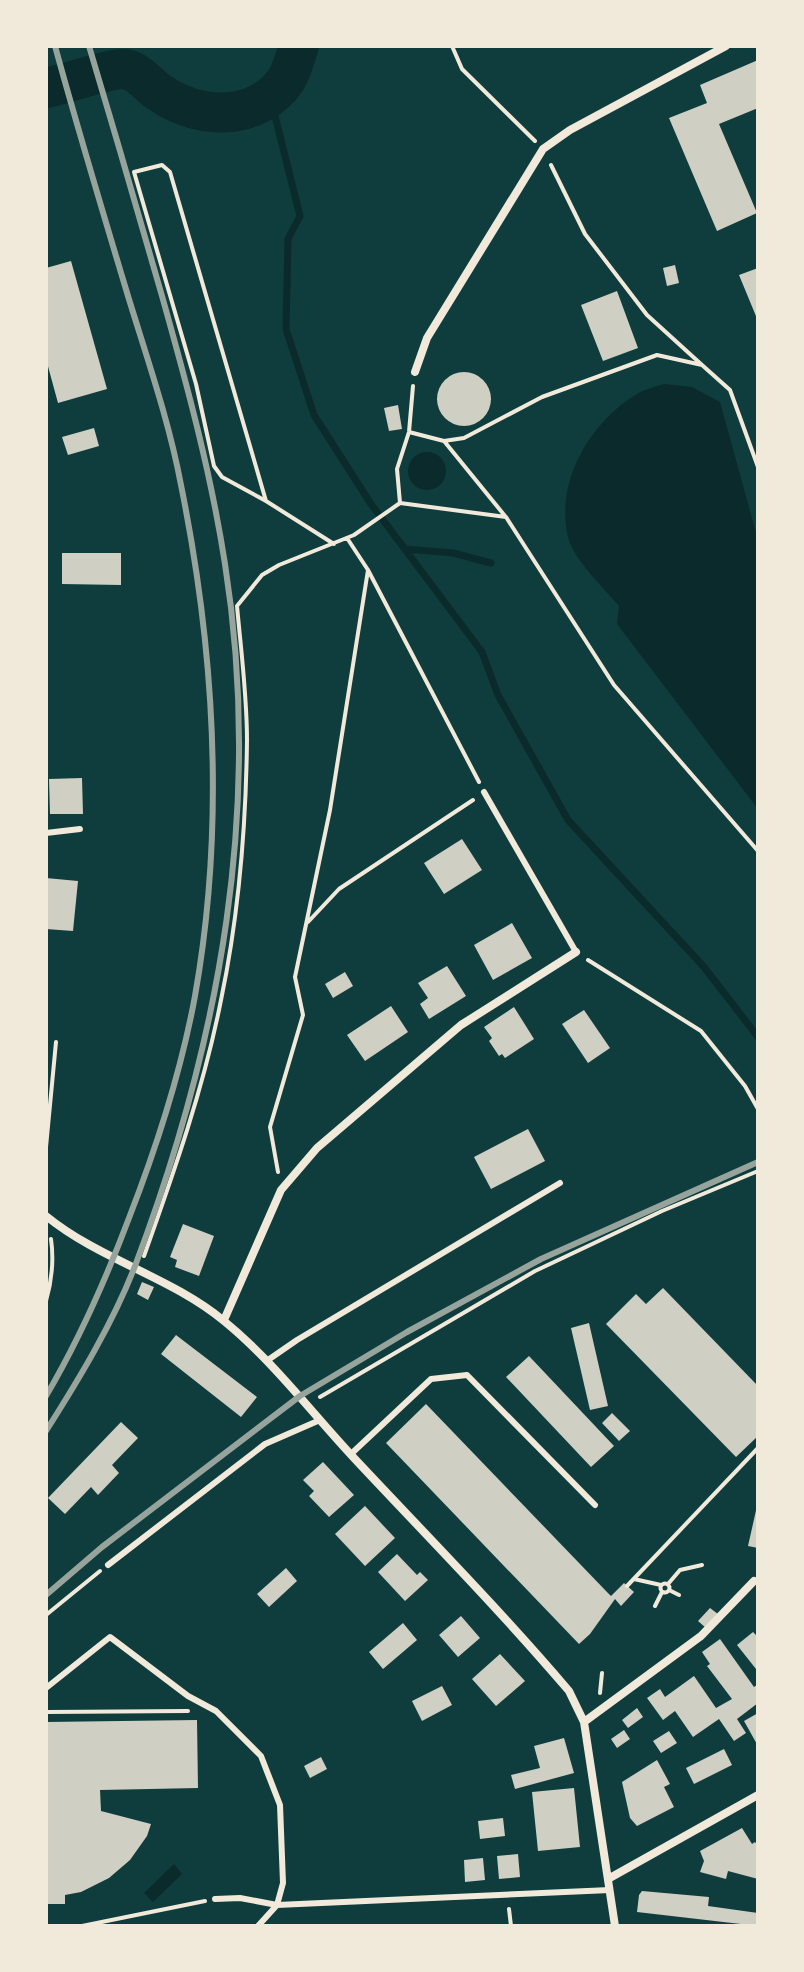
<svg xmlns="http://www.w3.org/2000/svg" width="804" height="1972" viewBox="0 0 804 1972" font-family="'Golos Text',sans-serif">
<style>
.water{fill:#0a2a2b}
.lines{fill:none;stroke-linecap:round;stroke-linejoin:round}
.stream{stroke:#0a2a2b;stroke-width:7}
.river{stroke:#0a2a2b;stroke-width:40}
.building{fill:#cfcfc3}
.path{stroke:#f1e9da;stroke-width:4}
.service{stroke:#f1e9da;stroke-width:6}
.minor{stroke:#f1e9da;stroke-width:8}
.rail{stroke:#97a49c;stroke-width:6}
</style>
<rect width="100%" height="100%" fill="#0f3d3e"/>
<path class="water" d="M664 384 692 387 720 402 758 540V809L617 624 619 606C604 588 573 559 568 537 555 482 589 424 635 395 643 390 654 387 664 384Z
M408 471a19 19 0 1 1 38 0a19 19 0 1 1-38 0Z
M174 1864 182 1874 153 1902 144 1893Z"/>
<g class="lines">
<path class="stream" d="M270 96 300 216 288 239 286 329 314 415 371 504 482 652 498 695 568 820 704 967 758 1037
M405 549 453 553 491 563"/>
<path class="river" d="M46 88C62 85 111 68 124 69 138 70 148 85 159 92 197 120 257 122 286 80 292 71 295 57 299 46"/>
</g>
<path class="building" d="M758 60V108L719 124 757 213 717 231 669 118 707 103 700 85Z
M71 261 107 389 58 403 46 359V268Z
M675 265 679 283 667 286 663 268Z
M758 268V321L739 275Z
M617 291 638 348 603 361 581 305Z
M437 399a27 27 0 1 1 54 0a27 27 0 1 1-54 0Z
M398 405 402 429 389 431 384 408Z
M94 428 99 446 68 455 62 437Z
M62 553H121V585L62 584Z
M82 778 83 814H50L49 779Z
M462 839 482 870 444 894 424 863Z
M46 878 78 881 73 931 46 929Z
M512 923 532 958 493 980 474 945Z
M447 966 466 996 429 1019 420 1004 428 998 418 983Z
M345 972 353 986 333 998 325 984Z
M391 1006 408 1032 365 1061 347 1035Z
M514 1007 534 1039 505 1058 502 1054 499 1056 489 1041 492 1038 484 1027Z
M584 1010 610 1048 588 1063 562 1024Z
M528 1129 545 1161 491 1189 474 1157Z
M183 1224 214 1236 199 1276 175 1267 177 1260 170 1257Z
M142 1282 154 1287 148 1300 137 1294Z
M663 1288 758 1386V1436L736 1457 606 1324 636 1294 646 1304Z
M589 1323 608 1406 590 1410 571 1328Z
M176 1335 257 1397 241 1417 161 1354Z
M529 1356 614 1446 591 1467 506 1377Z
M426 1404 606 1591 611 1596 624 1583 634 1592 621 1606 615 1599 590 1634 579 1644 386 1443Z
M612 1413 630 1431 619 1441 602 1423Z
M121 1422 138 1438 112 1465 119 1473 98 1495 91 1487 65 1514 48 1498Z
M323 1462 354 1495 329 1517 309 1496 314 1491 303 1480Z
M365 1506 395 1538 365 1566 335 1534Z
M757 1506H758V1548L748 1546Z
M397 1554 417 1575 420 1572 428 1580 405 1601 378 1572Z
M286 1568 297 1581 269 1607 257 1594Z
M710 1608 718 1614 706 1628 698 1621Z
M461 1616 480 1638 458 1657 439 1635Z
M403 1623 417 1640 383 1669 369 1652Z
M753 1632 758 1637 756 1669 737 1645Z
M720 1639 754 1687 758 1684V1703L737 1719 746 1733 734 1741 719 1719 693 1737 675 1711 663 1720 647 1698 660 1689 665 1697 694 1676 716 1708 732 1699 707 1666 710 1664 702 1652Z
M500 1654 525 1681 496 1706 472 1679Z
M442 1686 452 1705 422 1721 412 1701Z
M637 1708 643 1717 628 1728 622 1720Z
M758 1713V1746L744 1721Z
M197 1720 198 1788 100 1790 101 1811 151 1824 147 1836 130 1860 109 1878 81 1892 65 1895V1904H48L46 1722Z
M624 1730 630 1739 617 1748 611 1739Z
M669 1731 677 1743 661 1753 653 1741Z
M564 1738 574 1773 515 1789 511 1775 540 1768 534 1746Z
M724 1749 732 1765 694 1784 686 1768Z
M321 1757 327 1769 310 1778 304 1766Z
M657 1760 670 1784 664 1787 674 1807 637 1826 630 1818 622 1782Z
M574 1788 580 1847 538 1851 532 1792Z
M503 1818 505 1836 480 1839 478 1821Z
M742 1828 752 1844 755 1842 758 1846V1879L728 1871 726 1879 700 1872 704 1861 700 1851Z
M518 1854 520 1877 499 1879 497 1856Z
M483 1858 485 1880 465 1882 464 1860Z
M642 1891 709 1897 708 1906 758 1913V1926L637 1912 639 1895Z"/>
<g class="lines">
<path class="path" d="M452 46 462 69 535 141
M551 165 585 234 647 315 702 365
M413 386 409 432 397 469 400 503 506 517 614 685 758 851
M409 432 444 441 505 516
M444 441 464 438 542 397 657 355 702 365 730 390 758 467
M266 501 222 477 214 466 196 384 134 172 162 165 170 172 266 501 334 544
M347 538 368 570 479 782
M308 922 339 889 473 800
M588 960 701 1031 745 1086 758 1109
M46 1147 56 1042
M278 1172 270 1127 303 1015 295 977 330 810 368 570
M144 1256C174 1172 204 1087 221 1000 239 914 246 827 247 740 247 695 241 650 237 606L262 575 279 565 354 535 400 503
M46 1301C52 1280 54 1260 51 1239
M320 1397 535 1271 662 1211 758 1171
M634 1579 661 1585
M660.5 1588a4.5 4.5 0 1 1 9 0a4.5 4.5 0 1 1-9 0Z
M668 1584 680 1570 702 1565
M627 1586 758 1448
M669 1590 679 1595
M655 1606 662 1592
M46 1615 100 1571
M600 1693 602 1673
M46 1712 188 1711
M509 1909 511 1926
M82 1926 205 1901"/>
<path class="service" d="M484 792 576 952
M46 833 80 829
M268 1360 297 1340 560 1183
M351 1454 431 1379 467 1375 595 1505
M108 1565 265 1444 320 1420
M46 1688 110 1637 188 1696 216 1711 261 1756 280 1805 283 1883 277 1905 258 1926
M215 1899 240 1898 277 1905 610 1890"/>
<path class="minor" d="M415 372 427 338 543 149 570 130 726 46
M46 1216C100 1260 171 1277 224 1321 273 1361 311 1412 354 1458 426 1535 501 1611 569 1691L584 1722 615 1926
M224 1320 281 1190 317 1148 461 1025 576 952
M584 1722 701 1636 754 1581
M608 1879 758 1795"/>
<path class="rail" d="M46 1396C79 1340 106 1279 129 1218 157 1146 181 1072 195 996 225 827 215 653 181 485 169 421 147 358 128 296 103 213 78 130 55 46
M46 1431C79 1379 113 1323 135 1266 221 1039 263 805 225 564 211 473 187 385 162 296 138 213 114 129 89 46
M46 1595 102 1547 300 1396 407 1332 541 1259 758 1162"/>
</g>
<rect width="804" height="1972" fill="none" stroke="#f1e9da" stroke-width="96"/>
</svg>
